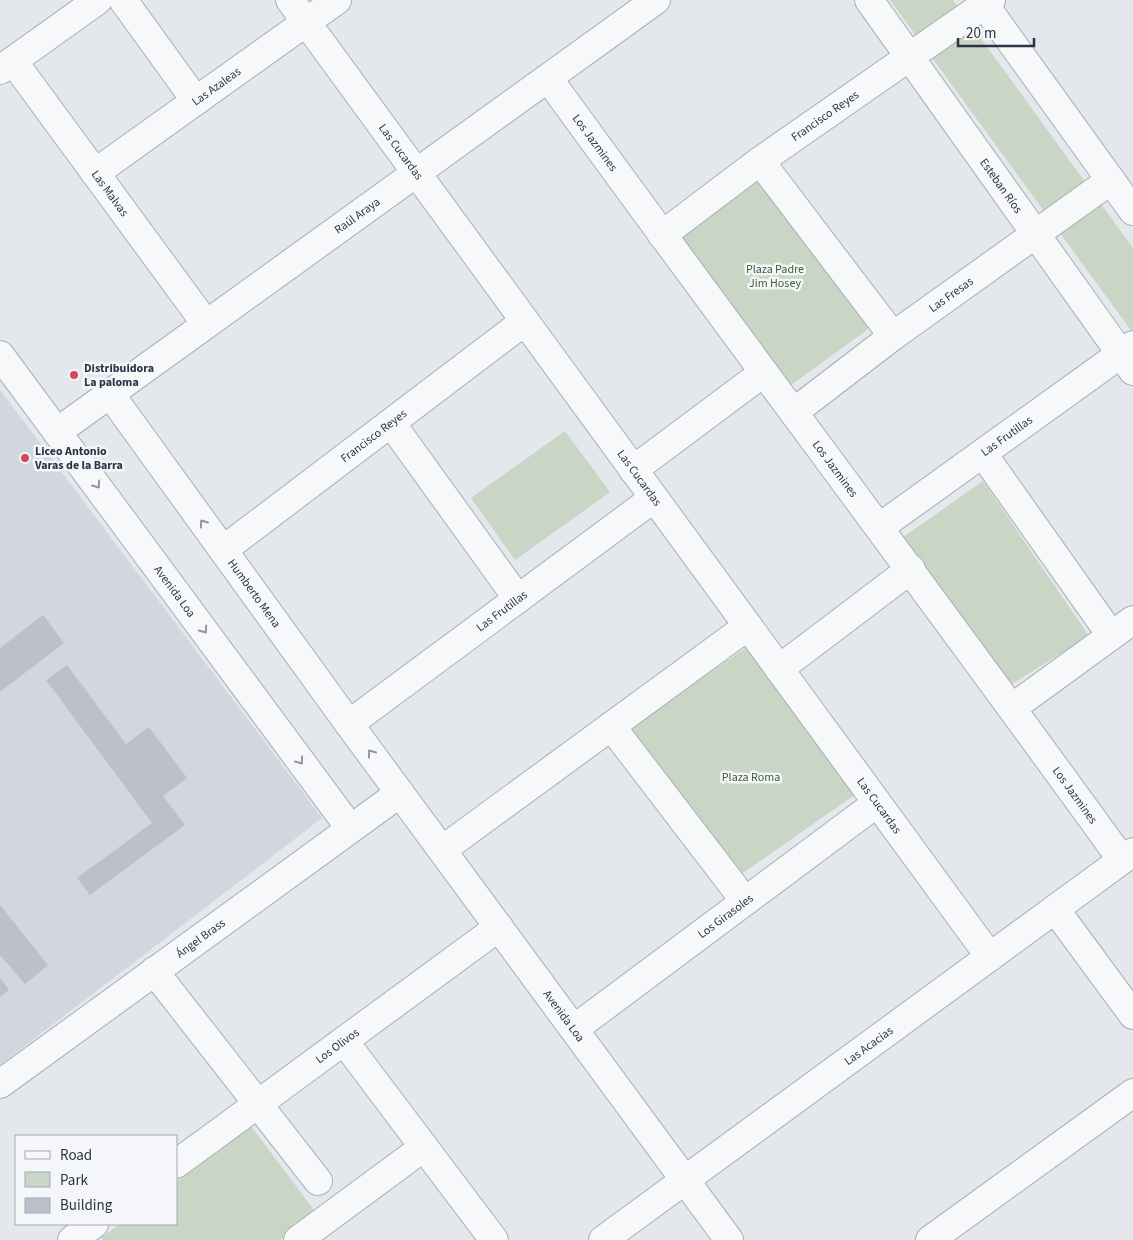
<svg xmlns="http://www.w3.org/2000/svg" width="1133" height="1240" viewBox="0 0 1133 1240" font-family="'Source Sans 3',sans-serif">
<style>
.built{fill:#d2d6de}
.green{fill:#c9d6c5}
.building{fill:#bbc0ca}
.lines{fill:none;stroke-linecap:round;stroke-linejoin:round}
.minor-casing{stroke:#a9aeb7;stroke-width:30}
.minor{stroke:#f7f8fa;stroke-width:28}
.oneway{stroke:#9196a0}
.poi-dot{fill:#d1495b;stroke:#f4f6f9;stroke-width:2}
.labels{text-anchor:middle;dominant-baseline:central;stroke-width:5;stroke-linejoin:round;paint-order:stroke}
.street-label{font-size:12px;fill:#2b3445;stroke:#f4f6f9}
.park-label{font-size:12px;fill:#3f6138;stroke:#f4f6f9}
.poi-label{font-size:12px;font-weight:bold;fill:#2b3445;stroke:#f4f6f9;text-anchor:start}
</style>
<rect width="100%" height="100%" fill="#e4e7ec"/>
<path class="built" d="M0 390 322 818 0 1065Z"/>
<path class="green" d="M890 0H953L1133 248V333Z
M767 161 882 319 783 391 668 233Z
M565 431 610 492 515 560 471 498Z
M983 481 1089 636 1005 688 899 540Z
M747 647 856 794 733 880 628 728Z
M251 1126 316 1213 280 1240H103L101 1238 120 1224H176V1182Z"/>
<path class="building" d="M43 615 64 643 0 692V648Z
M67 665 126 744 149 727 187 778 163 796 185 825 90 895 77 878 152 823 46 680Z
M0 905 48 965 25 984 0 955Z
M0 978 9 990 0 997Z"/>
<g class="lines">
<defs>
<g id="minor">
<path d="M123 0 196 101"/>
<path id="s1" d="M290 0 990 957"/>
<path id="s2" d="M869 0 1133 371"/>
<path d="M981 0 1133 211"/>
<path id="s3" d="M13 61 206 324"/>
<path d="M0 70 98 0"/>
<path id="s4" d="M548 78C738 340 933 598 1122 860"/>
<path d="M760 161 893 336"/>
<path id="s5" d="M95 173 337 0"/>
<path id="s6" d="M662 235 760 161 991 0"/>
<path id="s7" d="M0 355 350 828"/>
<path id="s8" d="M110 394 349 724 729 1240"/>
<path id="s9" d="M794 412 893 336 1111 180"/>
<path d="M391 423 518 599"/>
<path id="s10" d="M57 432 656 0"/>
<path d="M983 454 1111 635"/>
<path d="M633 470 763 373"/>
<path id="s11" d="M880 527 1133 345"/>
<path id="s12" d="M223 550 525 321"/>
<path d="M779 669 911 569"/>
<path d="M1012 708 1133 620"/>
<path id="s13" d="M349 724 654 498"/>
<path d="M611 726 745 901"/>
<path d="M442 850 748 626"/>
<path d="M1055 909 1133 1015"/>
<path d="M154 971 318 1181"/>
<path id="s14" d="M574 1029 877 803"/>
<path d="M344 1041 494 1240"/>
<path id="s15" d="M0 1084 400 793"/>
<path id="s16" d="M176 1164 499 927"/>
<path d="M72 1240 94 1224"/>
<path d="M298 1240 424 1147"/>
<path id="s17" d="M603 1240 1133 852"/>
<path d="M930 1240 1133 1093"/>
</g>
</defs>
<use href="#minor" class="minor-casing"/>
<use href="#minor" class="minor"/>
</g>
<defs><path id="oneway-chevron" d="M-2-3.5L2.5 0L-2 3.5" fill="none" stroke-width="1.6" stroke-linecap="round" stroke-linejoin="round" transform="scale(1.25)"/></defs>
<g class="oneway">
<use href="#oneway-chevron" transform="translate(97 485) rotate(54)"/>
<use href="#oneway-chevron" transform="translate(203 523) rotate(-126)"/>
<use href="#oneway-chevron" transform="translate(204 630) rotate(54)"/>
<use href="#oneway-chevron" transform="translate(371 753) rotate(-126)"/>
<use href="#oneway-chevron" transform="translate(300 761) rotate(54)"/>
</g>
<g class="poi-dot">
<circle cx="74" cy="375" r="5"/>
<circle cx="25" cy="458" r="5"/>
</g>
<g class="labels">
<g class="street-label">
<text stroke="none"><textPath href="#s5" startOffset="149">Las Azaleas</textPath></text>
<text stroke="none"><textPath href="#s6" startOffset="202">Francisco Reyes</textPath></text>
<text stroke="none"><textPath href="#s4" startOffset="80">Los Jazmines</textPath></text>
<text stroke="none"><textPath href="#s1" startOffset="188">Las Cucardas</textPath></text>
<text stroke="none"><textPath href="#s2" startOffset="228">Esteban Ríos</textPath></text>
<text stroke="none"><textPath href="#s3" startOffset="164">Las Malvas</textPath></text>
<text stroke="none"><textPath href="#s10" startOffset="370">Raúl Araya</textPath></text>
<text stroke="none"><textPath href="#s9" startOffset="196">Las Fresas</textPath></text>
<text stroke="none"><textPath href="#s12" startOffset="189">Francisco Reyes</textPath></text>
<text stroke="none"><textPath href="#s11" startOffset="156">Las Frutillas</textPath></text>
<text stroke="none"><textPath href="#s4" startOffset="485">Los Jazmines</textPath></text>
<text stroke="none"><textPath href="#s1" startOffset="592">Las Cucardas</textPath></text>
<text stroke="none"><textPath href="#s7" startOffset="294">Avenida Loa</textPath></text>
<text stroke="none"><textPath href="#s8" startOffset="246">Humberto Mena</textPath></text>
<text stroke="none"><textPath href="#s13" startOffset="190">Las Frutillas</textPath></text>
<text stroke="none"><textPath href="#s4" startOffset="890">Los Jazmines</textPath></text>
<text stroke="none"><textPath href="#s1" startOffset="998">Las Cucardas</textPath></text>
<text stroke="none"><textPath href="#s14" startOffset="189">Los Girasoles</textPath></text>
<text stroke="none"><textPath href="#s15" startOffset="248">Ángel Brass</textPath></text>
<text stroke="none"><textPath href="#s8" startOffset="770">Avenida Loa</textPath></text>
<text stroke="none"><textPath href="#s16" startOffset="200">Los Olivos</textPath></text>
<text stroke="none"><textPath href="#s17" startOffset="329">Las Acacias</textPath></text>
</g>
<g class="park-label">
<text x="775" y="269">Plaza Padre<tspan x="775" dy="14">Jim Hosey</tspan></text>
<text x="751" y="777">Plaza Roma</text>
</g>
<g class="poi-label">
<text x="84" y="368">Distribuidora<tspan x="84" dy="14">La paloma</tspan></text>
<text x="35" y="451">Liceo Antonio<tspan x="35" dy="14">Varas de la Barra</tspan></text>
</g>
</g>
<rect x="15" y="1135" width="162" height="90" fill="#f4f6f9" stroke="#a4a8b1"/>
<rect x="25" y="1151" width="25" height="8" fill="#f7f8fa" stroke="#a4a8b1"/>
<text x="60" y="1160" font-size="15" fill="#2b3445">Road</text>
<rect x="25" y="1172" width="25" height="15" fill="#c9d6c5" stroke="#a4a8b1"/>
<text x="60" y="1185" font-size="15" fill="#2b3445">Park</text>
<rect x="25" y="1198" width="25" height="15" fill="#bbc0ca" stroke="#a4a8b1"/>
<text x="60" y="1210" font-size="15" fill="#2b3445">Building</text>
<path d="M958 38v8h76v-8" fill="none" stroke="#2b3445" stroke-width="2.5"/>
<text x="966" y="38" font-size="15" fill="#2b3445" stroke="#f4f6f9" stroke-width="4" paint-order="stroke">20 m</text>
</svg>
